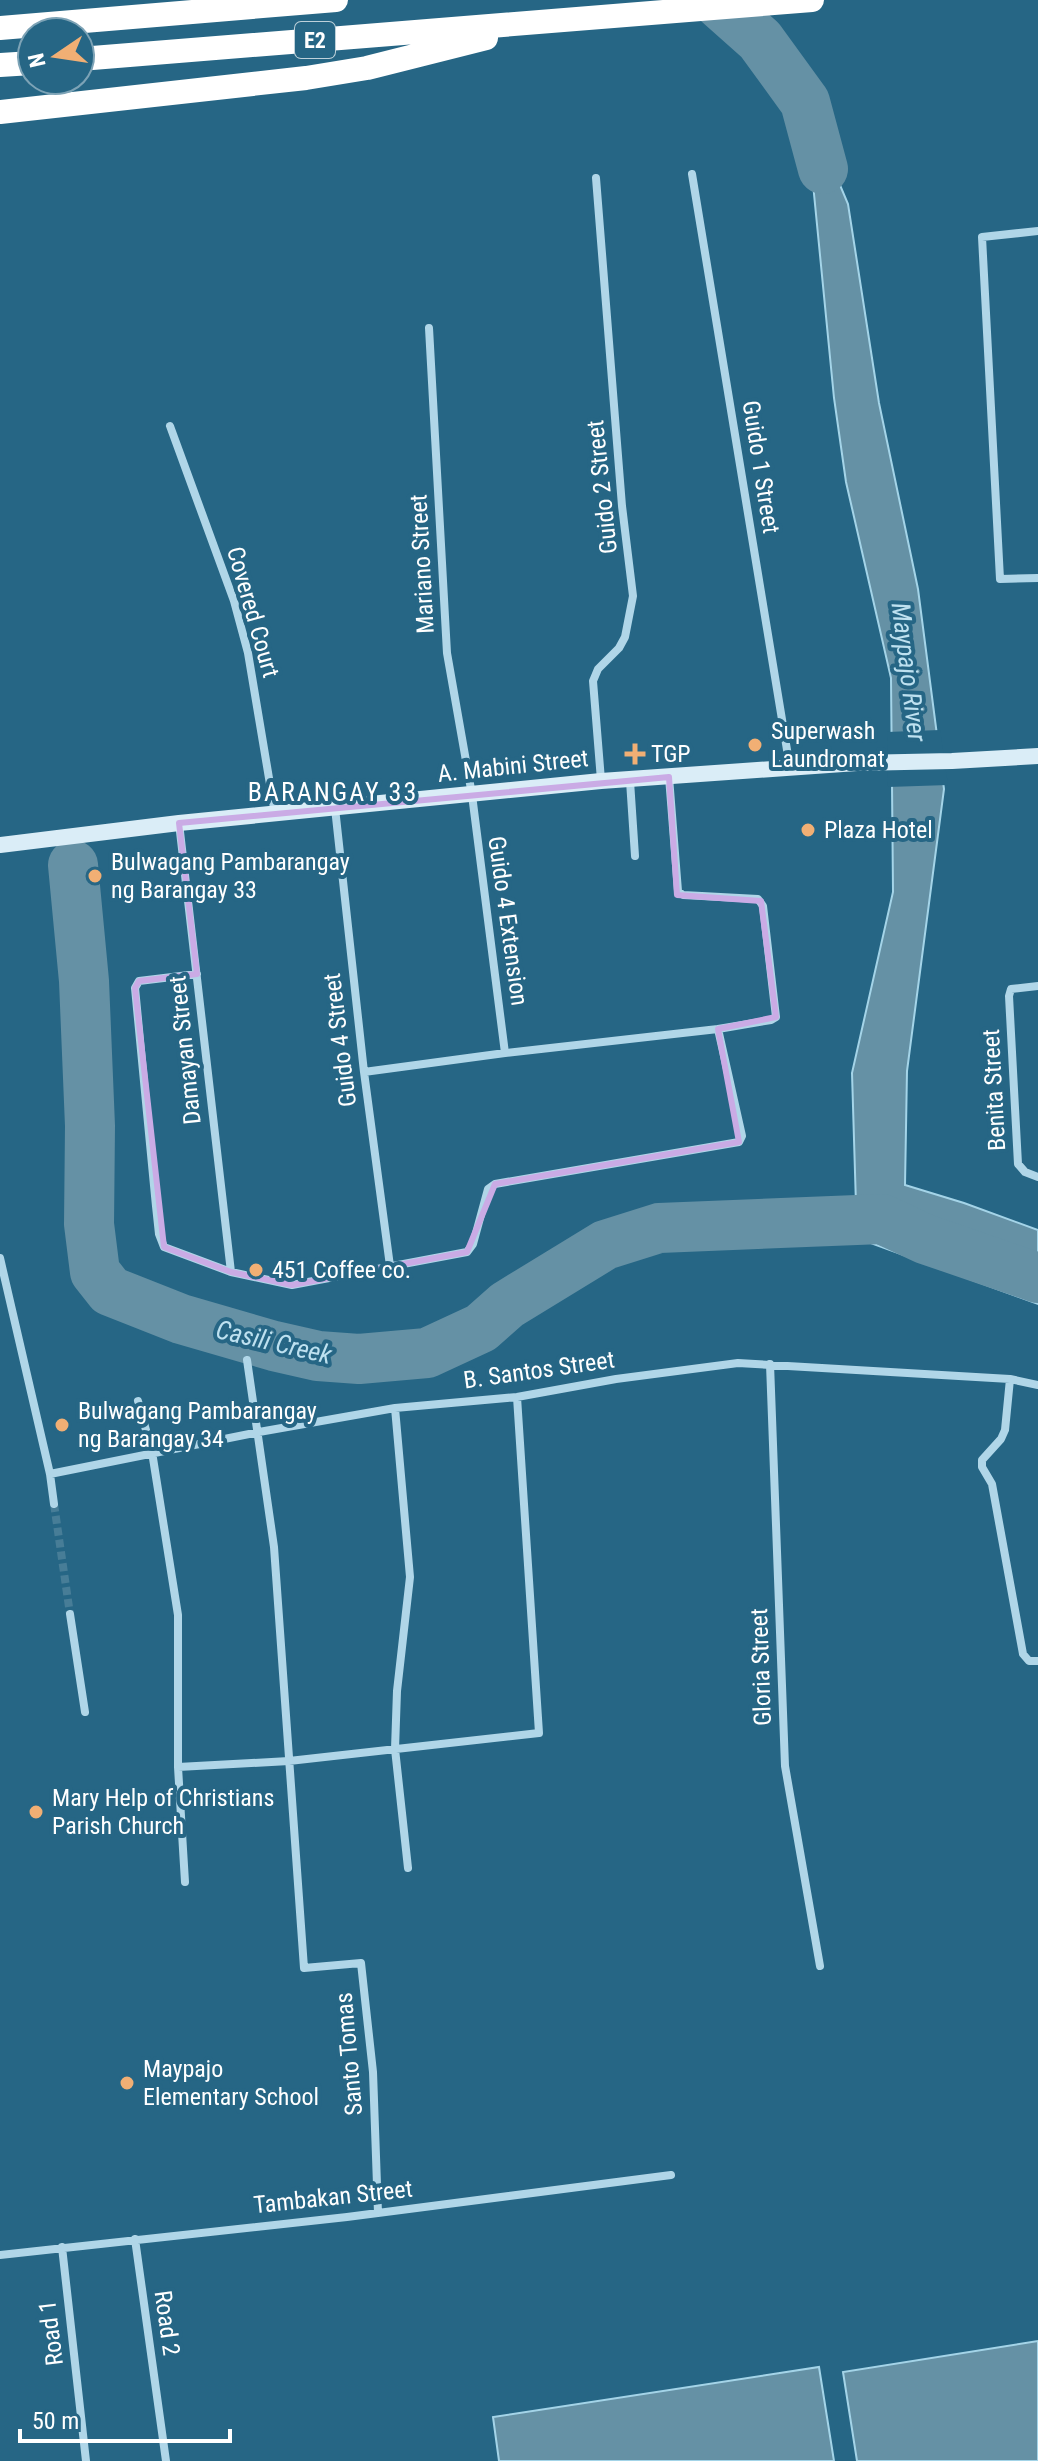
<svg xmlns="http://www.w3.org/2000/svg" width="1038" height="2461" viewBox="0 0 1038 2461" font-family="'Roboto Condensed',sans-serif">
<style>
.water{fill:#6591a5;stroke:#a4d4e8;stroke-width:2}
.pier{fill:#266685}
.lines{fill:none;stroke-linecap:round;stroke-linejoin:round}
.river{stroke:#6591a5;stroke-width:50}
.street-tunnel{stroke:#477d97;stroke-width:8;stroke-dasharray:8 4;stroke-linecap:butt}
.street{stroke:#b0d6e8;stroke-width:8}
.secondary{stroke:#daedf7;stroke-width:16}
.highway{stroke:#fff;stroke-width:24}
.marked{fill:none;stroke:#caabe5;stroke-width:6;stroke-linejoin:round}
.poi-dot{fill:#f1af74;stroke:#266685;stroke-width:3}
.labels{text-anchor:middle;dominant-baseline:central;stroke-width:8;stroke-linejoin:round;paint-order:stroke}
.shield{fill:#266685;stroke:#bed1da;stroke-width:2}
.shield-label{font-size:22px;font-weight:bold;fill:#fff}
.street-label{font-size:24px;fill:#fff;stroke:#266685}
.poi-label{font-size:24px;fill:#fff;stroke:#266685;text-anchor:start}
.water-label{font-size:26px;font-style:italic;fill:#bee1f0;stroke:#266685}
.neighbourhood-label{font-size:26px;letter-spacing:2px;fill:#fff;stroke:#266685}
</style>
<rect width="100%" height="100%" fill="#266685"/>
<path class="water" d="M805 102 848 204 879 403 918 589 944 789 907 1071 905 1185 964 1203 1038 1230V1304L857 1238 852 1073 893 892 891 678 846 482 834 398Z
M1038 2341V2461H857L843 2372Z
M819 2367 834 2461H499L493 2417Z"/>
<path class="pier" d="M940 730 948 785 888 787 887 732Z"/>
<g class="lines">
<path class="river" d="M715 0 760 40 805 102 823 169
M73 865 84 981 90 1126 89 1224 95 1272 110 1291 181 1319 274 1346 318 1356 359 1359 427 1353 481 1328 507 1305 605 1245 659 1228 882 1219 925 1239 1038 1278"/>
<path class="street-tunnel" d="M54 1504 70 1614"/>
<path class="street" d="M692 174 790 768
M596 178 622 506 633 596 625 637 619 648 598 669 593 681 601 780
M1038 231 982 237 1000 579 1038 578
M429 328 447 653 472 795 505 1053
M170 426 234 601 248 653 275 814
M630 781 635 856
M335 808 364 1072 390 1266
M179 823 231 1272
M197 974 139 981 135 988 156 1206 159 1234 164 1247 231 1272 292 1285 467 1252 473 1244 488 1189 495 1184 739 1142 742 1136 718 1029 771 1020 776 1017 763 906 758 899 683 895 678 891 669 777
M1038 986 1011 989 1009 996 1018 1164 1025 1172 1038 1177
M364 1072 505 1053 718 1029
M0 1258 50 1474 54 1504
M247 1360 274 1547 304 1968 361 1963 373 2072 378 2213
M770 1364 785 1766 820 1966
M1010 1379 1005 1430 1001 1439 982 1460V1467L992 1484 1023 1654 1029 1661H1038
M138 1401 152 1452 178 1615V1767L185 1882
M395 1408 410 1577 397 1691 395 1749 408 1868
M50 1474 259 1432 395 1408 517 1397 616 1379 738 1363 1010 1379 1038 1385
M70 1614 85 1712
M178 1767 289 1761 539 1733 517 1397
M135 2239 166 2461
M62 2247 86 2461
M0 2255 347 2217 671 2175"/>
<path class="secondary" d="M0 845 179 823 601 781 857 763 952 761 1038 756"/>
<path class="highway" d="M0 28 336 0
M80 59 812 0
M0 65 32 63
M0 112 306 78 367 68 486 38"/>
</g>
<path class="marked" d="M669 777 677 895 761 901 776 1017 718 1029 739 1142 495 1184 467 1252 292 1285 231 1272 164 1247 135 988 139 981 197 974 179 823Z"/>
<g class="poi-dot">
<circle cx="755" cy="745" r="8"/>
<path d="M631 742h8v8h8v8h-8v8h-8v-8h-8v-8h8z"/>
<circle cx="808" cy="830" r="8"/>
<circle cx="95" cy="876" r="8"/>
<circle cx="256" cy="1270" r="8"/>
<circle cx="62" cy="1425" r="8"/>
<circle cx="36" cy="1812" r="8"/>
<circle cx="127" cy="2083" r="8"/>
</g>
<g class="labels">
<rect class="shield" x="295" y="22" width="40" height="36" rx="6"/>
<g class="shield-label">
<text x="315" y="40">E2</text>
</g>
<g class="street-label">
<text transform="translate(761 467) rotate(81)">Guido 1 Street</text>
<text transform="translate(602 487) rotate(-96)">Guido 2 Street</text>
<text transform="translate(422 564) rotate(-93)">Mariano Street</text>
<text transform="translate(253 612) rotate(74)">Covered Court</text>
<text transform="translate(513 766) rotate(-6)">A. Mabini Street</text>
<text transform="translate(508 921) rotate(82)">Guido 4 Extension</text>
<text transform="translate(340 1040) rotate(-97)">Guido 4 Street</text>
<text transform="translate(185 1050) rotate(-96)">Damayan Street</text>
<text transform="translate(994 1090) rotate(-93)">Benita Street</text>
<text transform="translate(539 1370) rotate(-8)">B. Santos Street</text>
<text transform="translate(761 1667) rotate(-92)">Gloria Street</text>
<text transform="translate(349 2054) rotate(-95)">Santo Tomas</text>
<text transform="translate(333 2197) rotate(-6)">Tambakan Street</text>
<text transform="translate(167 2323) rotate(82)">Road 2</text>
<text transform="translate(51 2333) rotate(-97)">Road 1</text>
</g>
<g class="poi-label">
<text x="771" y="731">Superwash<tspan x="771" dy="28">Laundromat</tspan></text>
<text x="651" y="754">TGP</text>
<text x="824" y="830">Plaza Hotel</text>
<text x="111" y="862">Bulwagang Pambarangay<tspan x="111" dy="28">ng Barangay 33</tspan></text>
<text x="272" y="1270">451 Coffee co.</text>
<text x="78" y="1411">Bulwagang Pambarangay<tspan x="78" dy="28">ng Barangay 34</tspan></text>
<text x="52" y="1798">Mary Help of Christians<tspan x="52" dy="28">Parish Church</tspan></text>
<text x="143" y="2069">Maypajo<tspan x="143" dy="28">Elementary School</tspan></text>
</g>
<g class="water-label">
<text transform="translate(909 672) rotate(83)">Maypajo River</text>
<text transform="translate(274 1342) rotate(13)">Casili Creek</text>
</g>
<g class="neighbourhood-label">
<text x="333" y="792">BARANGAY 33</text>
</g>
</g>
<g transform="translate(56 56) rotate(257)"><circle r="38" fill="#266685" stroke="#7da3b6" stroke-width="2"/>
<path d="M0-6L14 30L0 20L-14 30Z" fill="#f1af74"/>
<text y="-12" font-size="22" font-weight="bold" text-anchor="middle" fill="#ffffff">N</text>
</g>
<path d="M20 2429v12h210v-12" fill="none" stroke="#ffffff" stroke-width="4"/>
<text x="32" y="2429" font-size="24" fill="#ffffff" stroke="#266685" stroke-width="6" paint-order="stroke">50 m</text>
</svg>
